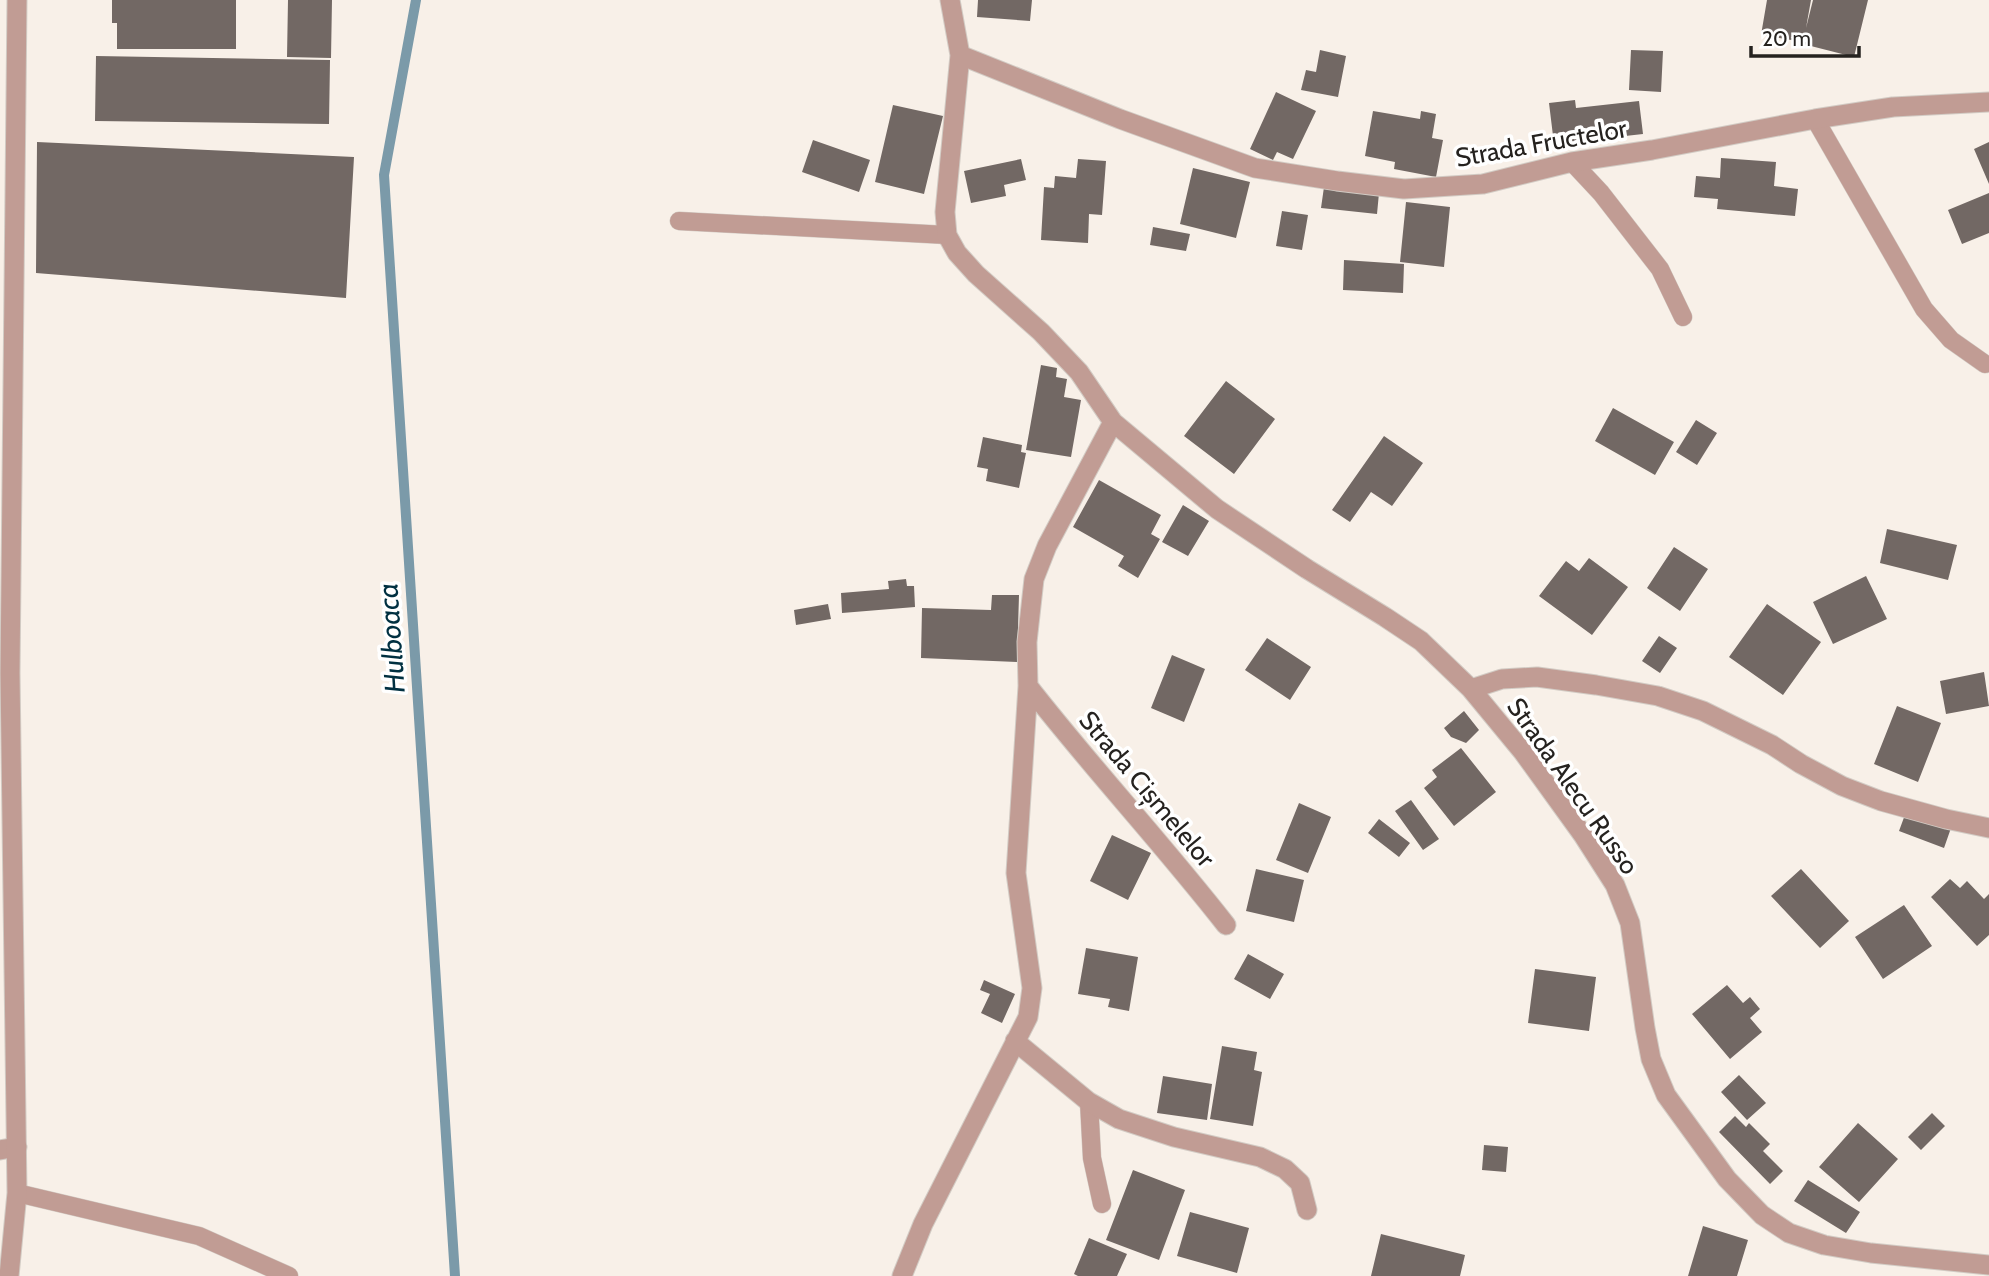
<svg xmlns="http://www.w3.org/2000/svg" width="1989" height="1276" viewBox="0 0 1989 1276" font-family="Cabin,sans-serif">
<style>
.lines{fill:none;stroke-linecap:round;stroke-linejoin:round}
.stream{stroke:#7b9aa9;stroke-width:10}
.building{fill:#726864}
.service-casing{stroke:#d2cbc4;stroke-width:19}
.minor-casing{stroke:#d2cbc4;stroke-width:21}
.tertiary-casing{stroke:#d2cbc4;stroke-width:21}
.service{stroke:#c19c94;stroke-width:18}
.minor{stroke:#c19c94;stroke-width:19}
.tertiary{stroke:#c19c94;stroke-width:19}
.labels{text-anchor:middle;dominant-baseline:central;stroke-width:7;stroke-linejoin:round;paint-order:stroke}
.street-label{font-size:26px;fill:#25221f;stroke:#fff}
.water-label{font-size:28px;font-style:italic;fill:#003041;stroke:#fff}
</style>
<rect width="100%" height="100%" fill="#f8f0e8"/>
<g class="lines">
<path class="stream" d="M416 0 384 175 455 1276"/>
</g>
<path class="building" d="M112 0H236V49H117V23H112Z
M288 0H332L331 58 287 57Z
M978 0H1032L1030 21 977 17Z
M1767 0H1811L1806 28 1813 0H1868L1854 57 1803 44V42L1761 35Z
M1320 50 1346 56 1338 97 1301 90 1306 70 1316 72Z
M1631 50 1663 51 1661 92 1629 90Z
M96 56 330 60 329 124 95 121Z
M1276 92 1316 111 1293 159 1277 152 1273 160 1250 149Z
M1575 100 1576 108 1639 101 1643 134 1554 144 1549 103Z
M893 105 943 116 924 194 875 182Z
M1373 111 1420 119 1421 111 1436 114 1432 138 1443 140 1436 177 1394 169 1395 162 1365 156Z
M813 140 870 160 859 192 802 172Z
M37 142 354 157 346 298 36 273Z
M1989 142V184L1974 149Z
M1721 158 1776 162 1774 186 1798 189 1795 216 1717 209 1718 199 1694 197 1696 176 1720 178Z
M1021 159 1026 180 1004 185 1006 196 971 203 964 171Z
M1078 159 1106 161 1102 215 1089 214 1088 243 1041 240 1044 187 1054 188 1055 176 1076 178Z
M1193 168 1250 182 1236 238 1180 224Z
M1324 187 1379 193 1377 214 1321 208Z
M1989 193V233L1962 244 1948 210Z
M1406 202 1450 207 1444 267 1400 262Z
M1282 211 1308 215 1302 250 1276 246Z
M1153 227 1190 234 1186 251 1150 245Z
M1344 260 1404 264 1403 293 1343 290Z
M1041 365 1057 368 1056 377 1067 379 1064 397 1081 400 1071 457 1026 450Z
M1226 381 1275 419 1234 474 1184 436Z
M1613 408 1674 442 1655 475 1595 441Z
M1696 420 1717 433 1697 465 1676 452Z
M1384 436 1423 463 1392 506 1371 492 1350 522 1332 510Z
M983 437 1022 445 1021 452 1026 453 1019 488 986 481 988 469 977 467Z
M1099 480 1161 515 1151 534 1160 539 1138 578 1118 566 1124 556 1073 527Z
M1183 505 1209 521 1188 556 1162 542Z
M1887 529 1957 545 1948 580 1880 563Z
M1674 547 1708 569 1680 611 1647 588Z
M1589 558 1628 587 1592 635 1539 596 1566 561 1579 571Z
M1866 576 1887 619 1833 644 1813 602Z
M906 579 907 586H914L915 607 842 613 841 593 889 589 888 581Z
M992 595H1019L1017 662 921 658 922 608 991 610Z
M828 604 831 619 796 625 794 610Z
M1767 604 1821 642 1783 695 1729 657Z
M1659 636 1677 648 1660 673 1642 661Z
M1267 638 1311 667 1290 700 1245 670Z
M1172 655 1205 669 1184 722 1151 708Z
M1984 672 1989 706 1946 714 1940 681Z
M1897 706 1941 723 1918 782 1874 764Z
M1464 711 1479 730 1466 743 1451 737 1444 728Z
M1461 748 1496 792 1454 826 1424 788 1437 777 1432 770Z
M1411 800 1439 839 1423 850 1395 811Z
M1299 803 1331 817 1308 873 1276 860Z
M1906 812 1951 828 1944 848 1899 831Z
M1379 819 1410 843 1399 857 1368 833Z
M1112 835 1151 853 1128 900 1090 881Z
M1256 869 1304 880 1294 922 1246 911Z
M1801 869 1849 921 1820 948 1771 896Z
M1950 879 1960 888 1967 881 1984 899 1989 894V935L1977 946 1931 897Z
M1904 905 1932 946 1883 979 1855 937Z
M1086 948 1138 957 1129 1011 1108 1007 1110 999 1078 994Z
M1248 954 1284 974 1270 999 1234 979Z
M1535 969 1596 977 1589 1031 1528 1023Z
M984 980 1015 994 1002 1023 981 1013 990 994 980 990Z
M1727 985 1743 1003 1750 997 1760 1009 1750 1018 1762 1032 1730 1059 1692 1014Z
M1222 1046 1257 1052 1254 1070 1262 1072 1253 1126 1210 1119Z
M1739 1075 1766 1103 1747 1120 1721 1092Z
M1163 1076 1212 1084 1207 1120 1157 1113Z
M1932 1113 1945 1126 1921 1150 1908 1137Z
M1735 1116 1746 1127 1749 1123 1770 1144 1763 1151 1783 1171 1770 1184 1719 1132Z
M1858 1123 1898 1159 1859 1202 1819 1167Z
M1484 1145 1508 1147 1506 1172 1482 1170Z
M1133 1170 1185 1190 1159 1260 1106 1240Z
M1808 1180 1860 1212 1846 1233 1794 1201Z
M1190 1212 1249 1228 1237 1273 1177 1256Z
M1703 1226 1748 1240 1737 1276H1688Z
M1381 1234 1465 1255 1460 1276H1371Z
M1089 1238 1127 1254 1117 1276H1078L1074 1274Z"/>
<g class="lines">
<defs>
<path id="service" d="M1815 119 1924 309 1951 340 1985 364
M1572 162 1601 193 1660 269 1683 317
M679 221 947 235
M1089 1102 1092 1158 1102 1204
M17 1193 199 1236 289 1276"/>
<path id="minor" d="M950 0 960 55 945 212 947 235 957 253 976 274 1041 332 1079 372 1113 422 1217 509 1307 569 1385 617 1421 641 1471 689 1523 752 1583 835 1615 885 1630 923 1645 1028 1651 1059 1666 1095 1727 1179 1762 1215 1789 1233 1824 1245 1871 1253 1989 1265
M960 55 1120 119 1255 168 1337 181 1404 189 1483 184 1572 162 1652 150 1815 119 1893 107 1989 102
M1028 686C1092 768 1162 843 1226 925
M1471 689 1502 679 1537 677 1596 685 1658 696 1703 711 1772 745 1801 764 1842 786 1881 801 1946 819 1989 828
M1015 1041 1089 1102 1119 1119 1174 1137 1260 1157 1285 1169 1300 1183 1307 1210
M0 1150 17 1147
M902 1276 923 1224 1028 1017 1032 988 1016 873 1028 686 1027 642 1034 579 1047 546 1113 422"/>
<path id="tertiary" d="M9 1276 17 1193 10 673 17 0"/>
</defs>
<use href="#service" class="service-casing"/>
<use href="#minor" class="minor-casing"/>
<use href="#tertiary" class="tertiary-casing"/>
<use href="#service" class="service"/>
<use href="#minor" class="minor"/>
<use href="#tertiary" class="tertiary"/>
</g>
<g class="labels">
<g class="street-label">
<text transform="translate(1541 143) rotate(-10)">Strada Fructelor</text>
<text transform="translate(1573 786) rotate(55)">Strada Alecu Russo</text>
<text transform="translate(1147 789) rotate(50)">Strada Cișmelelor</text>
</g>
<g class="water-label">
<text transform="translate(391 638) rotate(-94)">Hulboaca</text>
</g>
</g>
<path d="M1751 46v10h108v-10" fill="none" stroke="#25221f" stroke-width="3.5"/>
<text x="1762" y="46" font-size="21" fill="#25221f" stroke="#ffffff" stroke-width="5" paint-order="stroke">20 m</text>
</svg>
